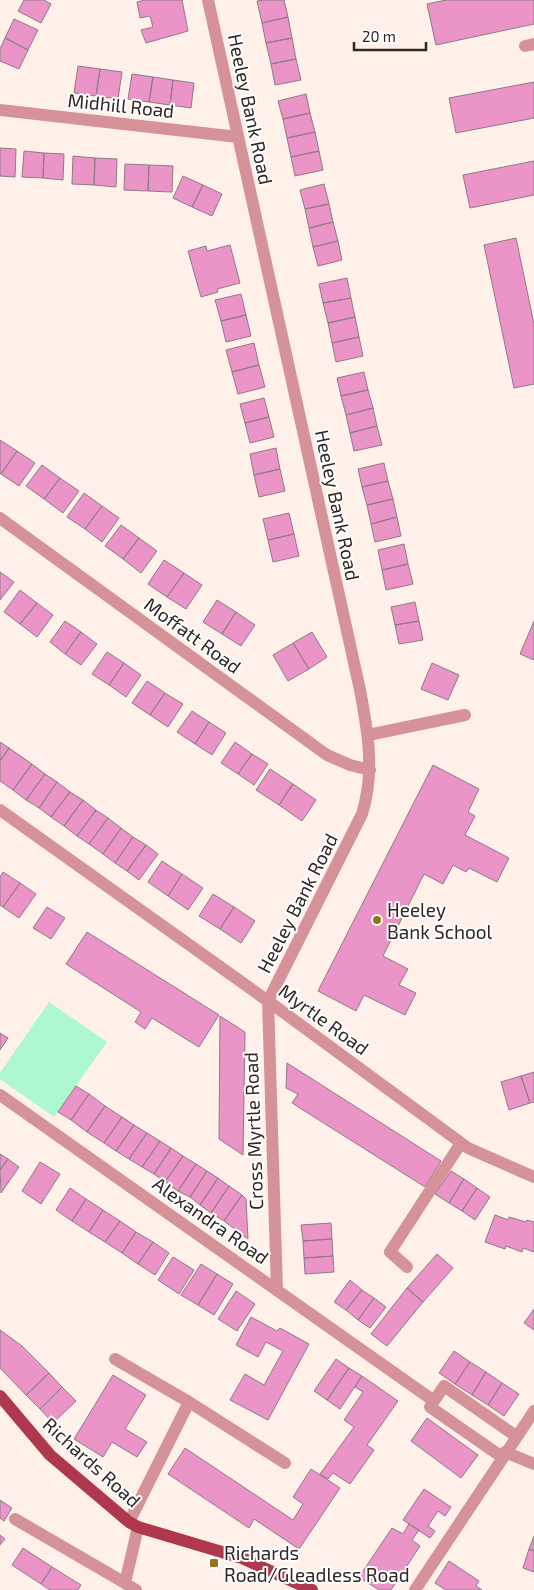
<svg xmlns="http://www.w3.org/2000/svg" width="534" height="1590" viewBox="0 0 534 1590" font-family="'Exo 2',sans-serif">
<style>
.green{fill:#adf8d0}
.building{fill:#eb94c7;stroke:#8f7a85}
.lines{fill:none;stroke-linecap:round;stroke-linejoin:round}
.minor{stroke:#d59298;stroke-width:12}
.major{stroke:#af374e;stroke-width:12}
.poi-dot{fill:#95721a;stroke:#fff;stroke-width:2}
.labels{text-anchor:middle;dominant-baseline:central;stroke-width:4;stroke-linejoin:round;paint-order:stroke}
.street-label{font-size:19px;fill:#302723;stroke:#fff}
.poi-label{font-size:19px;fill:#302723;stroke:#fff;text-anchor:start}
</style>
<rect width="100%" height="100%" fill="#fff0ea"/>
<path class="green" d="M49 1002 107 1042 54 1117 0 1079V1073Z"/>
<path class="building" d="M24 0H44L51 4 41 23 18 11Z
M144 0H182L188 31 146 43 141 30 153 27 150 16 140 18 137 2Z
M264 0H284L288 17 262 23 257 1Z
M446 0H534V24L436 45 427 4Z
M288 17 292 38 266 43 262 23Z
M14 19 38 30 28 50 5 38Z
M5 38 28 50 19 69 0 61V49Z
M292 38 296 59 271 64 266 43Z
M296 59 301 80 275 85 271 64Z
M78 66 100 69 96 96 74 93Z
M100 69 122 72 118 99 96 96Z
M132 74 153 77 149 102 128 99Z
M153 77 173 80 170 105 149 102Z
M173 80 194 83 191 108 170 105Z
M534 82V118L456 133 449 98Z
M306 94 310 113 283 119 278 101Z
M310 113 315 132 287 138 283 119Z
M315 132 319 151 291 157 287 138Z
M0 148 16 149 15 177 0 176Z
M24 151 44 153 43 178 22 177Z
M319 151 323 170 295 176 291 157Z
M44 153 64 154 63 180 43 178Z
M73 156 95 158 94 185 72 184Z
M95 158 117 159 116 187 94 185Z
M534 161V195L470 208 463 175Z
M125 164 149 165 148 191 124 190Z
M149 165 173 166 172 192 148 191Z
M183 176 203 185 192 207 173 198Z
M324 184 329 204 305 209 300 190Z
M203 185 222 194 212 216 192 207Z
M329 204 333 222 309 228 305 209Z
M333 222 338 241 313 247 309 228Z
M516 238 534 324V384L514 388 484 245Z
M338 241 342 260 318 266 313 247Z
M230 245 240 283 217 289 218 292 201 297 188 251 206 246 207 251Z
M347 278 351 298 323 303 319 284Z
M241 294 246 315 221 321 215 300Z
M351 298 355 317 328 323 323 303Z
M246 315 251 336 226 342 221 321Z
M355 317 359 337 332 343 328 323Z
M359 337 363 356 336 362 332 343Z
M254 343 259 365 232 372 226 350Z
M259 365 265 387 238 394 232 372Z
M364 372 368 390 341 396 337 378Z
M368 390 373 408 346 415 341 396Z
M264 398 269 417 245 423 240 404Z
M373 408 377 426 350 433 346 415Z
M269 417 274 437 250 443 245 423Z
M377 426 382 445 354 451 350 433Z
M0 440 17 451 1 474 0 473Z
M276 448 280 469 254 475 250 454Z
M17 451 35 463 19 486 1 474Z
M384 463 388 481 362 487 358 469Z
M42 465 60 478 44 499 26 486Z
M280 469 285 491 259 497 254 475Z
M60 478 79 491 63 513 44 499Z
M388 481 393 499 367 505 362 487Z
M84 493 102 506 85 529 67 517Z
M393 499 397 517 371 524 367 505Z
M102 506 119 518 102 542 85 529Z
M289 513 294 534 268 540 263 519Z
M397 517 401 536 375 542 371 524Z
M121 525 139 538 123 559 105 546Z
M294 534 299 556 273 562 268 540Z
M139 538 157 551 141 573 123 559Z
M404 544 408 564 382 570 378 550Z
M164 560 184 573 167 597 148 584Z
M408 564 413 584 386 590 382 570Z
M0 572 14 582 0 600Z
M184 573 202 585 186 609 167 597Z
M20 590 37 603 20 624 4 612Z
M217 600 236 612 222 634 203 622Z
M415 602 419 621 395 625 391 607Z
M37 603 53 615 37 637 20 624Z
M236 612 255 625 241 646 222 634Z
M65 621 81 632 65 654 50 642Z
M419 621 423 640 399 644 395 625Z
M534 621V660L520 654Z
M81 632 97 644 81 665 65 654Z
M312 632 327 657 309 669 293 643Z
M293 643 309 669 288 681 273 655Z
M107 652 124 663 109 685 92 674Z
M124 663 141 675 126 697 109 685Z
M432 663 459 675 448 700 421 689Z
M147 681 165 693 150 715 132 703Z
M165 693 183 704 168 727 150 715Z
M192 711 209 722 195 744 177 732Z
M209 722 226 733 212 755 195 744Z
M0 742 9 748 0 761Z
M235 742 252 754 238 774 221 763Z
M9 748 32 764 13 790 0 781V761Z
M252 754 268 764 254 785 238 774Z
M32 764 45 774 26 800 13 790Z
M433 765 479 789 468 812 475 816 465 835 509 858 497 882 469 868 466 872 453 865 443 884 424 874 383 956 408 969 399 985 416 993 405 1015 364 995 356 1011 318 991Z
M270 769 293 784 279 805 256 790Z
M45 774 57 782 39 808 26 800Z
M57 782 70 792 51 817 39 808Z
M293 784 316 800 302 821 279 805Z
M70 792 83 800 64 826 51 817Z
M83 800 96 810 77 836 64 826Z
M96 810 108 818 89 844 77 836Z
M108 818 121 828 103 854 89 844Z
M121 828 133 837 115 863 103 854Z
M133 837 146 845 127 871 115 863Z
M146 845 158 854 139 880 127 871Z
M162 861 182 874 168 896 148 882Z
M3 872 20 883 3 907 0 905V877Z
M182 874 203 888 188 910 168 896Z
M20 883 36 894 19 918 3 907Z
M213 894 234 907 220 929 199 916Z
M47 907 65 918 51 939 33 928Z
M234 907 255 921 241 943 220 929Z
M87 932 219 1015 199 1047 152 1018 145 1029 135 1022 141 1012 66 964Z
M220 1016 245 1032 243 1155 219 1139Z
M0 1033 8 1038 0 1050Z
M287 1063 441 1161 425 1187 292 1103 298 1094 286 1088Z
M534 1072V1102L530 1103 521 1076Z
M521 1076 530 1103 509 1110 501 1082Z
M76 1086 89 1094 71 1120 58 1112Z
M89 1094 105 1106 87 1132 71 1120Z
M105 1106 122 1117 104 1143 87 1132Z
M122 1117 134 1125 116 1151 104 1143Z
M134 1125 147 1133 129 1159 116 1151Z
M147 1133 160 1141 142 1167 129 1159Z
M160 1141 171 1148 154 1174 142 1167Z
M171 1148 183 1156 165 1182 154 1174Z
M0 1154 8 1159 0 1170Z
M183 1156 196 1164 178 1191 165 1182Z
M8 1159 19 1167 1 1193 0 1170Z
M40 1162 60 1174 41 1204 22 1191Z
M196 1164 207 1171 190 1197 178 1191Z
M207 1171 218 1178 200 1205 190 1197Z
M451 1171 464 1179 449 1203 435 1194Z
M218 1178 229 1186 211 1213 200 1205Z
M464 1179 477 1188 462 1211 449 1203Z
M229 1186 242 1195 224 1221 211 1213Z
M70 1188 86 1199 72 1221 56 1210Z
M477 1188 490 1197 475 1220 462 1211Z
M242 1195 246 1199 248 1239 224 1221Z
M86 1199 103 1210 89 1232 72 1221Z
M103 1210 120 1221 105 1242 89 1232Z
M495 1215 508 1220 509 1217 526 1222 527 1220 534 1222V1252L523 1248 522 1252 506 1246 505 1249 485 1242Z
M120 1221 136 1232 122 1253 105 1242Z
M331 1223 332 1239 303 1241 301 1225Z
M136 1232 153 1242 138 1264 122 1253Z
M332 1239 333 1256 304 1258 303 1241Z
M153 1242 169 1253 155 1275 138 1264Z
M437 1254 453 1268 423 1302 407 1288Z
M333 1256 334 1272 305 1274 304 1258Z
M173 1257 194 1270 179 1294 158 1280Z
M201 1264 217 1274 198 1305 181 1295Z
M217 1274 233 1284 214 1315 198 1305Z
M350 1280 362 1290 346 1310 334 1302Z
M407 1288 423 1302 387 1346 371 1334Z
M362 1290 374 1298 358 1320 346 1310Z
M236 1291 255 1304 237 1331 218 1319Z
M374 1298 386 1307 370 1328 358 1320Z
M534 1309V1330L524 1323Z
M251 1317 277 1331 280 1328 309 1344 268 1420 230 1400 245 1374 264 1385 283 1351 266 1342 258 1357 236 1345Z
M0 1330 22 1346 49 1373 26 1395 0 1368Z
M454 1351 470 1362 455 1384 439 1373Z
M336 1359 349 1368 327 1400 314 1391Z
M470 1362 486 1372 472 1395 455 1384Z
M349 1368 362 1376 340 1409 327 1400Z
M486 1372 502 1383 488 1405 472 1395Z
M49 1373 62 1387 40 1409 26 1395Z
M113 1375 146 1395 125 1429 147 1442 137 1457 112 1442 103 1457 74 1439Z
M362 1376 398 1401 367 1445 374 1450 350 1484 333 1473 328 1479 320 1474 354 1427 344 1420 363 1392 355 1387Z
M502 1383 519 1394 504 1416 488 1405Z
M62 1387 76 1401 53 1423 40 1409Z
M427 1418 478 1455 461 1478 411 1441Z
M185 1448 293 1520 303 1504 293 1497 311 1469 340 1488 299 1549 254 1519 249 1528 168 1474Z
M424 1489 451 1507 445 1516 438 1511 428 1526 435 1531 430 1538 403 1520Z
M0 1500 12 1508 4 1521 0 1518Z
M409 1524 419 1530 412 1540 420 1546 391 1590H379L359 1577 392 1528 403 1534Z
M0 1535 5 1539 0 1545Z
M534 1536V1551L529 1549Z
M23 1548 52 1567 41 1584 12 1565Z
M529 1549 534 1551V1572L523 1568Z
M449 1561 479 1581 476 1586 482 1590H446L435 1583Z
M52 1567 81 1585 78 1590H50L41 1584Z"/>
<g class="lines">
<path class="minor" d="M208 0 360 690C368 732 375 772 362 814L268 1001 277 1290
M525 46 534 44
M0 110 238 137
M0 518 327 755 350 765 370 770
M368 735 465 715
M0 810 268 1001 468 1148 534 1177
M0 1095 434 1401
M407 1267 390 1252 461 1143
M115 1359 189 1402
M505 1452 534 1464
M502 1457 430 1407 444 1386 516 1436
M15 1519 125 1583 138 1527
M129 1522 189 1402 285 1463
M125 1583 136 1590
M415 1590 534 1411"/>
<path class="major" d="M0 1396 50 1455 129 1522 138 1527 242 1558 312 1590"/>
</g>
<g class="poi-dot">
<circle cx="377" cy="920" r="5"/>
<rect x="209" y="1558" width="10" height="10" rx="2.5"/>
</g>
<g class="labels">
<g class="street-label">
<text transform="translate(121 105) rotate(6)">Midhill Road</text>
<text transform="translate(251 109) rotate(78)">Heeley Bank Road</text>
<text transform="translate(338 505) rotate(78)">Heeley Bank Road</text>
<text transform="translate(193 635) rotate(36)">Moffatt Road</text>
<text transform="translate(297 903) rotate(-63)">Heeley Bank Road</text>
<text transform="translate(324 1019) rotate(36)">Myrtle Road</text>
<text transform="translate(253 1131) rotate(-92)">Cross Myrtle Road</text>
<text transform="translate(211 1220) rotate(35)">Alexandra Road</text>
<text transform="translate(92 1462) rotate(42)">Richards Road</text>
</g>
<g class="poi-label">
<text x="387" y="909">Heeley<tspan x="387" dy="22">Bank School</tspan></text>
<text x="224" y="1552">Richards<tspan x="224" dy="22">Road/Gleadless Road</tspan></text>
</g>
</g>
<path d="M354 42v8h72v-8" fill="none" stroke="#302723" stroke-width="2.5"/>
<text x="362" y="42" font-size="15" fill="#302723" stroke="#ffffff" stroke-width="4" paint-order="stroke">20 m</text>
</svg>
